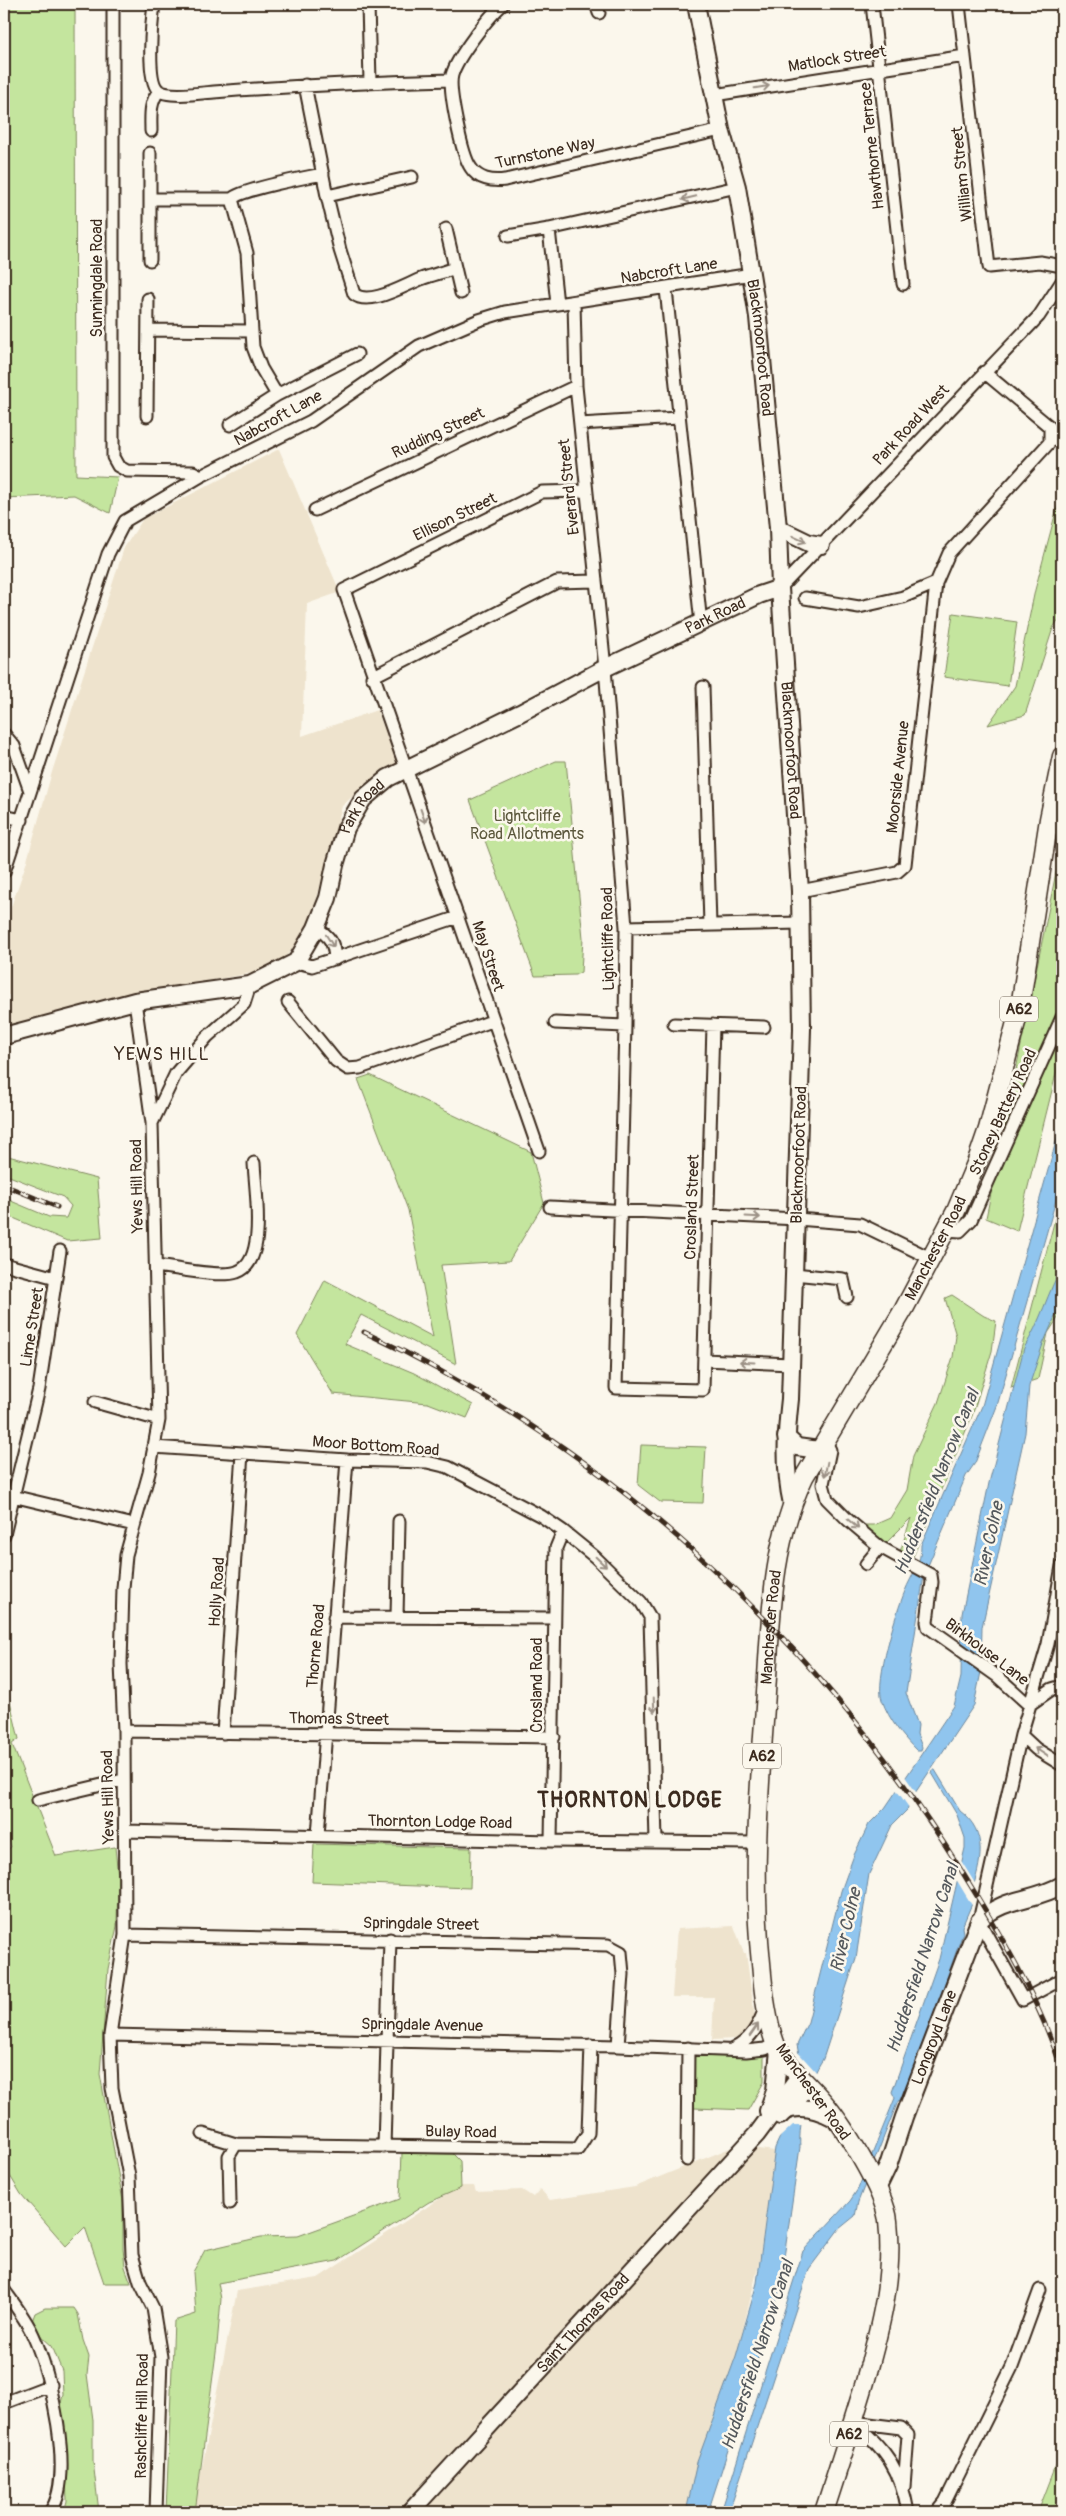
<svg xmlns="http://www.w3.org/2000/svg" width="1066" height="2516" viewBox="0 0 1066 2516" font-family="Pangolin,sans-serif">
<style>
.built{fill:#eee3cd}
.green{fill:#c4e59e;stroke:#80885e}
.water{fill:#90c5ee;stroke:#6e879b}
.pier{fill:#fbf7ec}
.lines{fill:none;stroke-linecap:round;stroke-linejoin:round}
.street-casing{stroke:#3b2a1e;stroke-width:15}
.secondary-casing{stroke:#3b2a1e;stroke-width:20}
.primary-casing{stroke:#3b2a1e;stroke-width:21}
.street{stroke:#fbf7ec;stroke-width:11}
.secondary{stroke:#fbf7ec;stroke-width:16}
.primary{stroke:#fbf7ec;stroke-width:18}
.rail-casing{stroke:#3b2a1e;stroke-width:5}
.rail{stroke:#fbf7ec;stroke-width:3;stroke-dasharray:9;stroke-linecap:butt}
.oneway{stroke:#9b9085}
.labels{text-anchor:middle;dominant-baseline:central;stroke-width:5;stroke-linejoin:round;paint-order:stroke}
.shield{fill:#fbf7ec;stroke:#75685c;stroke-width:1}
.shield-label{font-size:15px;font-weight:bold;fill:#3b2a1e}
.street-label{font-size:16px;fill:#3b2a1e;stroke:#fbf7ec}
.park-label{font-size:16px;fill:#5d593e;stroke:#fbf7ec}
.neighbourhood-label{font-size:18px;letter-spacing:1px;fill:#3b2a1e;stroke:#fbf7ec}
.water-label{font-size:18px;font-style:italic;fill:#54585c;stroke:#fbf7ec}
.district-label{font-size:21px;font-weight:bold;letter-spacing:1px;fill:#3b2a1e;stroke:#fbf7ec}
</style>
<rect width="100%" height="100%" fill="#fbf7ec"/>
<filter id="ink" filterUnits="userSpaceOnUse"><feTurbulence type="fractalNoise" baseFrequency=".02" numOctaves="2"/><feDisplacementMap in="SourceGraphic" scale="10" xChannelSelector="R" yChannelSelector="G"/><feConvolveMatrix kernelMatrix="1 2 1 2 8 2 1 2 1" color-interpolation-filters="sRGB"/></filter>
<g filter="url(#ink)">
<path class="built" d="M279 449 340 592 307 604 302 736 377 710 399 767 364 786 342 806 314 909 304 937 285 957 258 972 107 999 10 1030 9 995H4V927L26 864 52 772 124 548 143 519Z
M734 1926 744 1953H746L755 2017 743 2036 734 2039 712 2040 714 1997H672L677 1929Z
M735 2146 775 2151 759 2263 738 2350 685 2512H193L237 2291 318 2278 447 2194 448 2186H474L476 2192 522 2190 533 2197 540 2189 550 2200 635 2187Z"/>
<path class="green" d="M4 4H75L76 475 118 477 110 513 74 495 4 498Z
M1062 468V614L1053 628 1025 715 988 725 1015 686 1035 590 1058 504Z
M953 613 1017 622 1008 686 944 677Z
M556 761H566L583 938 581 972 575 975 535 976 470 800Z
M1062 843V1050L1017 1231 986 1218Z
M370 1075 531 1152 544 1203 509 1261 441 1265 456 1364 361 1315 345 1344 414 1373 473 1405 467 1418 428 1403 333 1394 297 1335 325 1280 433 1337 408 1210 358 1079Z
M4 1155 97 1179 102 1238 67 1241 4 1214V1198L49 1217 66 1218 71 1206 63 1197 4 1174Z
M1062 1192V1312L1048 1333 1038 1379 1011 1388Z
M952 1295 984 1316 996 1321 992 1351 972 1416 912 1559 900 1552 911 1518 885 1544 863 1525H874L890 1518 907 1490 913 1456 938 1403 953 1357 956 1336 945 1298Z
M641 1445 706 1447 703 1503 660 1502 638 1485Z
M4 1676 19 1739 12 1744 56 1856 115 1847 118 1877 117 1926 108 1969 100 2074 123 2201V2249L125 2267 131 2283H104L85 2227 66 2246 21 2194 4 2166V1852L11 1847 4 1823Z
M314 1844 471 1848 470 1888 312 1882Z
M694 2054 764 2055V2082L748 2110 694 2108Z
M402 2153 453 2154 460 2161 461 2188 429 2202 337 2261 218 2283 221 2299 217 2345 195 2512H166L174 2321 196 2314 193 2272 205 2250 261 2237 298 2236 400 2199Z
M45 2308H74L78 2314 83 2340 89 2357 87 2374 93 2420V2461L99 2512H64L67 2501 64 2426 60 2407 63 2395 62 2371 52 2346 42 2337 32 2321 35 2313Z
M1062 2450V2512H1038Z"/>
<path class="water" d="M1062 1120V1179L997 1406 975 1463 966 1476 924 1575 906 1693 918 1725 917 1734 922 1747 921 1751H917C903 1737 889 1720 882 1700 875 1680 896 1613 905 1591 911 1576 922 1562 921 1545L982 1406Z
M1062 1266V1301L1043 1344 1029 1386 1025 1433 982 1627 981 1672 974 1705 911 1799 907 1810 892 1825 869 1874 856 1958 823 2059C809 2079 798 2123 800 2147L779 2292 708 2512H686L697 2462 736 2356 757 2283 775 2148 785 2126 799 2055 797 2045 808 2022 841 1891 854 1855 869 1824 885 1808 954 1706 961 1677 962 1614 989 1483 1024 1348C1040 1323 1048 1292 1062 1266Z
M933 1770H935L960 1811C989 1832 981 1864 971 1893L974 1899 962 1927 963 1933 903 2099 898 2101 858 2202 855 2216 839 2229 809 2269 729 2512H721L803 2251 850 2201 858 2189 895 2098 892 2092 939 1959 965 1848V1838L957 1815 932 1773Z"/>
<path class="pier" d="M904 1775 918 1795 910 1809 895 1788Z
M960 1859 976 1885 974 1893 977 1899 973 1907 956 1879Z
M796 2050 817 2073 804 2125H793L778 2139 790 2107Z"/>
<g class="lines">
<defs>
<path id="street" d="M113 4V457L118 466 127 471 193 472 201 476
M154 4C152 20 146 79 158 90 167 98 202 93 214 92 293 86 372 82 451 80
M368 4 370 82
M503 4C489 16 457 57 452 75 448 89 462 156 471 168 478 179 492 182 505 180L721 130
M596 4 599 13
M872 4 903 284
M959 4 989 267 1040 262 1062 266
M305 85 327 196 340 250 354 294C369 307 405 285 421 279 432 275 444 272 455 268
M714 95 965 56
M151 131C151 117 149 103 159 91
M150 153V260
M327 196 412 177
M150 199H232
M446 229 461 293
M549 229 557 304
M508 236 549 229 737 187
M666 289 701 624
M574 302 576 386 605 668 626 927 625 1026 616 1388 703 1390 713 1025
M148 330 251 331
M277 395 261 368 253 347 247 253 232 199C240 190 307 177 323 174
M147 416 148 299
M580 424 678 418
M230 425 277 395 357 354
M315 510 576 386
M780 588 1039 316 1062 281
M805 598 859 607 903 597 936 583
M372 677 557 582 595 581
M703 687 710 925
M4 734 14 746 30 791
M4 816 22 820
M4 872 108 554 125 521 201 476 311 421 419 346 479 320 505 312 752 274
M800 891 897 872 905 865 936 583 949 553 1050 442V427L984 372
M626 927 800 923
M316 928C330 936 334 943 335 959
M296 962 312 966 458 917
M135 1001 152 1123
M288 1002 336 1061 348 1069 360 1068 492 1021
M555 1023 625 1026
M674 1024 764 1027
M539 1151 344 590 542 492 585 491
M550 1207 797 1219 860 1224 930 1258
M946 1230 960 1231 971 1220 1062 1017
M4 1264 56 1278
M156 1266C175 1268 220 1278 237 1272 268 1262 255 1189 254 1163
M794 1274 843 1279 847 1297
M704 1360 791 1364
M95 1402 159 1420
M825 1440 830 1450 823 1484 827 1499 848 1520 880 1547 931 1575 932 1582 927 1622 928 1627 997 1676 1029 1705
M153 1447 347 1460 427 1462 448 1467 541 1516 563 1531 595 1557 641 1602 650 1617 656 1841
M4 1494 134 1525
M4 1535 39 1389 60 1251
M866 1564 880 1547
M1062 1566 1048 1644 1021 1735 979 1921 1023 2000 1062 1979
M334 1617 553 1618
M397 1617 399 1521
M1029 1705 1052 1689 1062 1686
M124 1731 554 1737
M223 1733 242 1453
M1021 1735 1036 1749 1062 1765
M38 1800 123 1780
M125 1831 551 1841 755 1843
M318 1835 347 1460
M551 1841 556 1548 563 1531
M125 1935 608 1945 621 1952 623 1974 618 2046
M110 2035 618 2046 746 2051 765 2049 775 2044
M733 2049C750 2041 759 2026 765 2008
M203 2134 236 2144
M384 2147 390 1939
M687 2160 688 2048
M230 2203 229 2156 236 2144 578 2149 588 2133 591 2045
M4 2290C14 2304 26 2319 33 2335 50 2372 76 2477 50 2512
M4 2403 51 2385
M853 2422 901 2428 908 2435 904 2487
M853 2422C886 2449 901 2470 908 2512
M156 2512 161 2357 153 2308 140 2282 132 2255 129 2176 112 2088 110 2035 125 1935 124 1731 121 1664 123 1588 126 1555 149 1473 159 1420 152 1123 176 1073 207 1037 244 1004 250 985
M937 2512 945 2502 1012 2367 1040 2290"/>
<g id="secondary">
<path id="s1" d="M696 4 721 130 737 187 758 317 778 528 780 588 800 891 802 1029 790 1399C786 1434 784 1469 792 1504"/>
<path d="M778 528 809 543 821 545"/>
<path id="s2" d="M4 1036 135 1001 250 985 296 962 316 928 328 898 335 865 346 828 363 799 388 778 520 713 605 668 759 595 780 588"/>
<path d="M786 1437 797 1447 819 1450"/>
<path d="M768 2111 775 2091 779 2050"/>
<path d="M783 2112C799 2104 819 2110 834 2118"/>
<path d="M780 2116 809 2086"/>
<path id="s3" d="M878 2187 888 2166 904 2117 979 1921C1005 1896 1033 1902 1062 1885"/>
<path id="s4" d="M410 2512 757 2134 800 2076"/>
</g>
<g id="primary">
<path id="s5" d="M824 2512C838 2469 852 2426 865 2382 880 2329 894 2277 888 2221 885 2191 841 2121 820 2098 807 2083 782 2061 775 2043 766 2018 763 1989 761 1963 752 1877 759 1793 765 1707 771 1629 769 1549 804 1477L904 1309 956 1211 977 1161 988 1129 1020 1007 1049 819 1062 756"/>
</g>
</defs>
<use href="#street" class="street-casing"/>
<use href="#secondary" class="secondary-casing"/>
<use href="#primary" class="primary-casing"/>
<use href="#street" class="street"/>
<use href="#secondary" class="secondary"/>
<use href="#primary" class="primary"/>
<defs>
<path id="rail" d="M4 1185 57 1207
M364 1332C611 1448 817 1639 961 1870 1000 1933 1039 1999 1062 2070"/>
</defs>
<use href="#rail" class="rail-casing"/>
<use href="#rail" class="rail"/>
</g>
<defs><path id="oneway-shaft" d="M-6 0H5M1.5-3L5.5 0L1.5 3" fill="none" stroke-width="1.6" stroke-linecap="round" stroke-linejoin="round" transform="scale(1.25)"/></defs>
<g class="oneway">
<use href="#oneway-shaft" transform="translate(762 87) rotate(-9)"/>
<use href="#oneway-shaft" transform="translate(689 198) rotate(167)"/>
<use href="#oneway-shaft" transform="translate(799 539) rotate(25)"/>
<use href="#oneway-shaft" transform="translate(423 816) rotate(71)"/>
<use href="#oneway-shaft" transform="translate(330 941) rotate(57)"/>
<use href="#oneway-shaft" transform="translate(753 1217) rotate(3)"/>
<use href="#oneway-shaft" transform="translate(747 1362) rotate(-177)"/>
<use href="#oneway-shaft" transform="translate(826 1469) rotate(101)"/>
<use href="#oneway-shaft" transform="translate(853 1524) rotate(41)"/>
<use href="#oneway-shaft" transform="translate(601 1562) rotate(44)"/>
<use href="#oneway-shaft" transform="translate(654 1705) rotate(88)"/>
<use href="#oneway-shaft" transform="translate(1041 1752) rotate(-146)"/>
<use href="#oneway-shaft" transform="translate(754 2030) rotate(-55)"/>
</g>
</g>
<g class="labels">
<g class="shield">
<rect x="1000" y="996.5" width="38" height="25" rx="4"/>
<rect x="743" y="1743.5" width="38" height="25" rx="4"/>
<rect x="830" y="2421.5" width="38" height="25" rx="4"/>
</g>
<g class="shield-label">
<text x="1019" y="1009">A62</text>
<text x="762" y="1756">A62</text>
<text x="849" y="2434">A62</text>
</g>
<g class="street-label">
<text transform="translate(837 59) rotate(-9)">Matlock Street</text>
<text transform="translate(872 146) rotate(-96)">Hawthorne Terrace</text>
<text transform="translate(545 153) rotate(-12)">Turnstone Way</text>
<text transform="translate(962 174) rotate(-96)">William Street</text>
<text transform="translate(669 271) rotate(-9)">Nabcroft Lane</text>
<text transform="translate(97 278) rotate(-90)">Sunningdale Road</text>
<text stroke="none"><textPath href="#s1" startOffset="350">Blackmoorfoot Road</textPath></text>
<text transform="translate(278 418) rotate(-29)">Nabcroft Lane</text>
<text transform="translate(911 425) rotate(-47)">Park Road West</text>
<text transform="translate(438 433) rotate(-25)">Rudding Street</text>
<text transform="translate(569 487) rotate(-96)">Everard Street</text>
<text transform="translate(455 517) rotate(-26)">Ellison Street</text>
<text stroke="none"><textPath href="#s2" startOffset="879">Park Road</textPath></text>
<text stroke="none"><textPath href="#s1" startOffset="754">Blackmoorfoot Road</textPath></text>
<text transform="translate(898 777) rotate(-84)">Moorside Avenue</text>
<text stroke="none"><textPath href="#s2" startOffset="474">Park Road</textPath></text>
<text transform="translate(608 939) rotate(-91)">Lightcliffe Road</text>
<text transform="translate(488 956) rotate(72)">May Street</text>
<text transform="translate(1003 1112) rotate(-65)">Stoney Battery Road</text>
<text transform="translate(799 1155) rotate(-88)">Blackmoorfoot Road</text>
<text transform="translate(137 1186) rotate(-91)">Yews Hill Road</text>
<text transform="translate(692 1207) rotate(-88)">Crosland Street</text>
<text stroke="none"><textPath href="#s5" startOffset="1350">Manchester Road</textPath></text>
<text transform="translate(32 1327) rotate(-81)">Lime Street</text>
<text transform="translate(376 1446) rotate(4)">Moor Bottom Road</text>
<text transform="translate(217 1592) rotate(-86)">Holly Road</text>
<text stroke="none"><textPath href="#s5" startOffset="931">Manchester Road</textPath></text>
<text transform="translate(316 1646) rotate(-85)">Thorne Road</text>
<text transform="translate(987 1652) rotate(37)">Birkhouse Lane</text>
<text transform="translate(537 1685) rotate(-90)">Crosland Road</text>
<text transform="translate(339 1719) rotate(1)">Thomas Street</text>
<text transform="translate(108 1797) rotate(-91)">Yews Hill Road</text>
<text transform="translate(440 1822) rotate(1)">Thornton Lodge Road</text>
<text transform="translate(421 1924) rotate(1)">Springdale Street</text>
<text transform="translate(422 2025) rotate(1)">Springdale Avenue</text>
<text stroke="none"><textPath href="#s3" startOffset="160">Longroyd Lane</textPath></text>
<text transform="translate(813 2092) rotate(54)">Manchester Road</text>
<text transform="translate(461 2132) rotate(1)">Bulay Road</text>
<text stroke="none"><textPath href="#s4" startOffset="256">Saint Thomas Road</textPath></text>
<text transform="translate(142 2416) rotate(-89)">Rashcliffe Hill Road</text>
</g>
<g class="park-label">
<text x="527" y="816">Lightcliffe<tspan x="527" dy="18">Road Allotments</tspan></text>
</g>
<g class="neighbourhood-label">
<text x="162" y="1054">YEWS HILL</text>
</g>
<g class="water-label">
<text transform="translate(937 1482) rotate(-68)">Huddersfield Narrow Canal</text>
<text transform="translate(989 1544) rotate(-78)">River Colne</text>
<text transform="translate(846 1930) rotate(-77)">River Colne</text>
<text transform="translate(923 1958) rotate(-72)">Huddersfield Narrow Canal</text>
<text transform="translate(758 2355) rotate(-72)">Huddersfield Narrow Canal</text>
</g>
<g class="district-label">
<text x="630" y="1800">THORNTON LODGE</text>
</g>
</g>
<rect width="1066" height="2516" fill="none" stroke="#fbf7ec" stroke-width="20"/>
<rect x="10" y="10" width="1046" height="2496" fill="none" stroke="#3b2a1e" stroke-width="2" filter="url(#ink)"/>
</svg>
